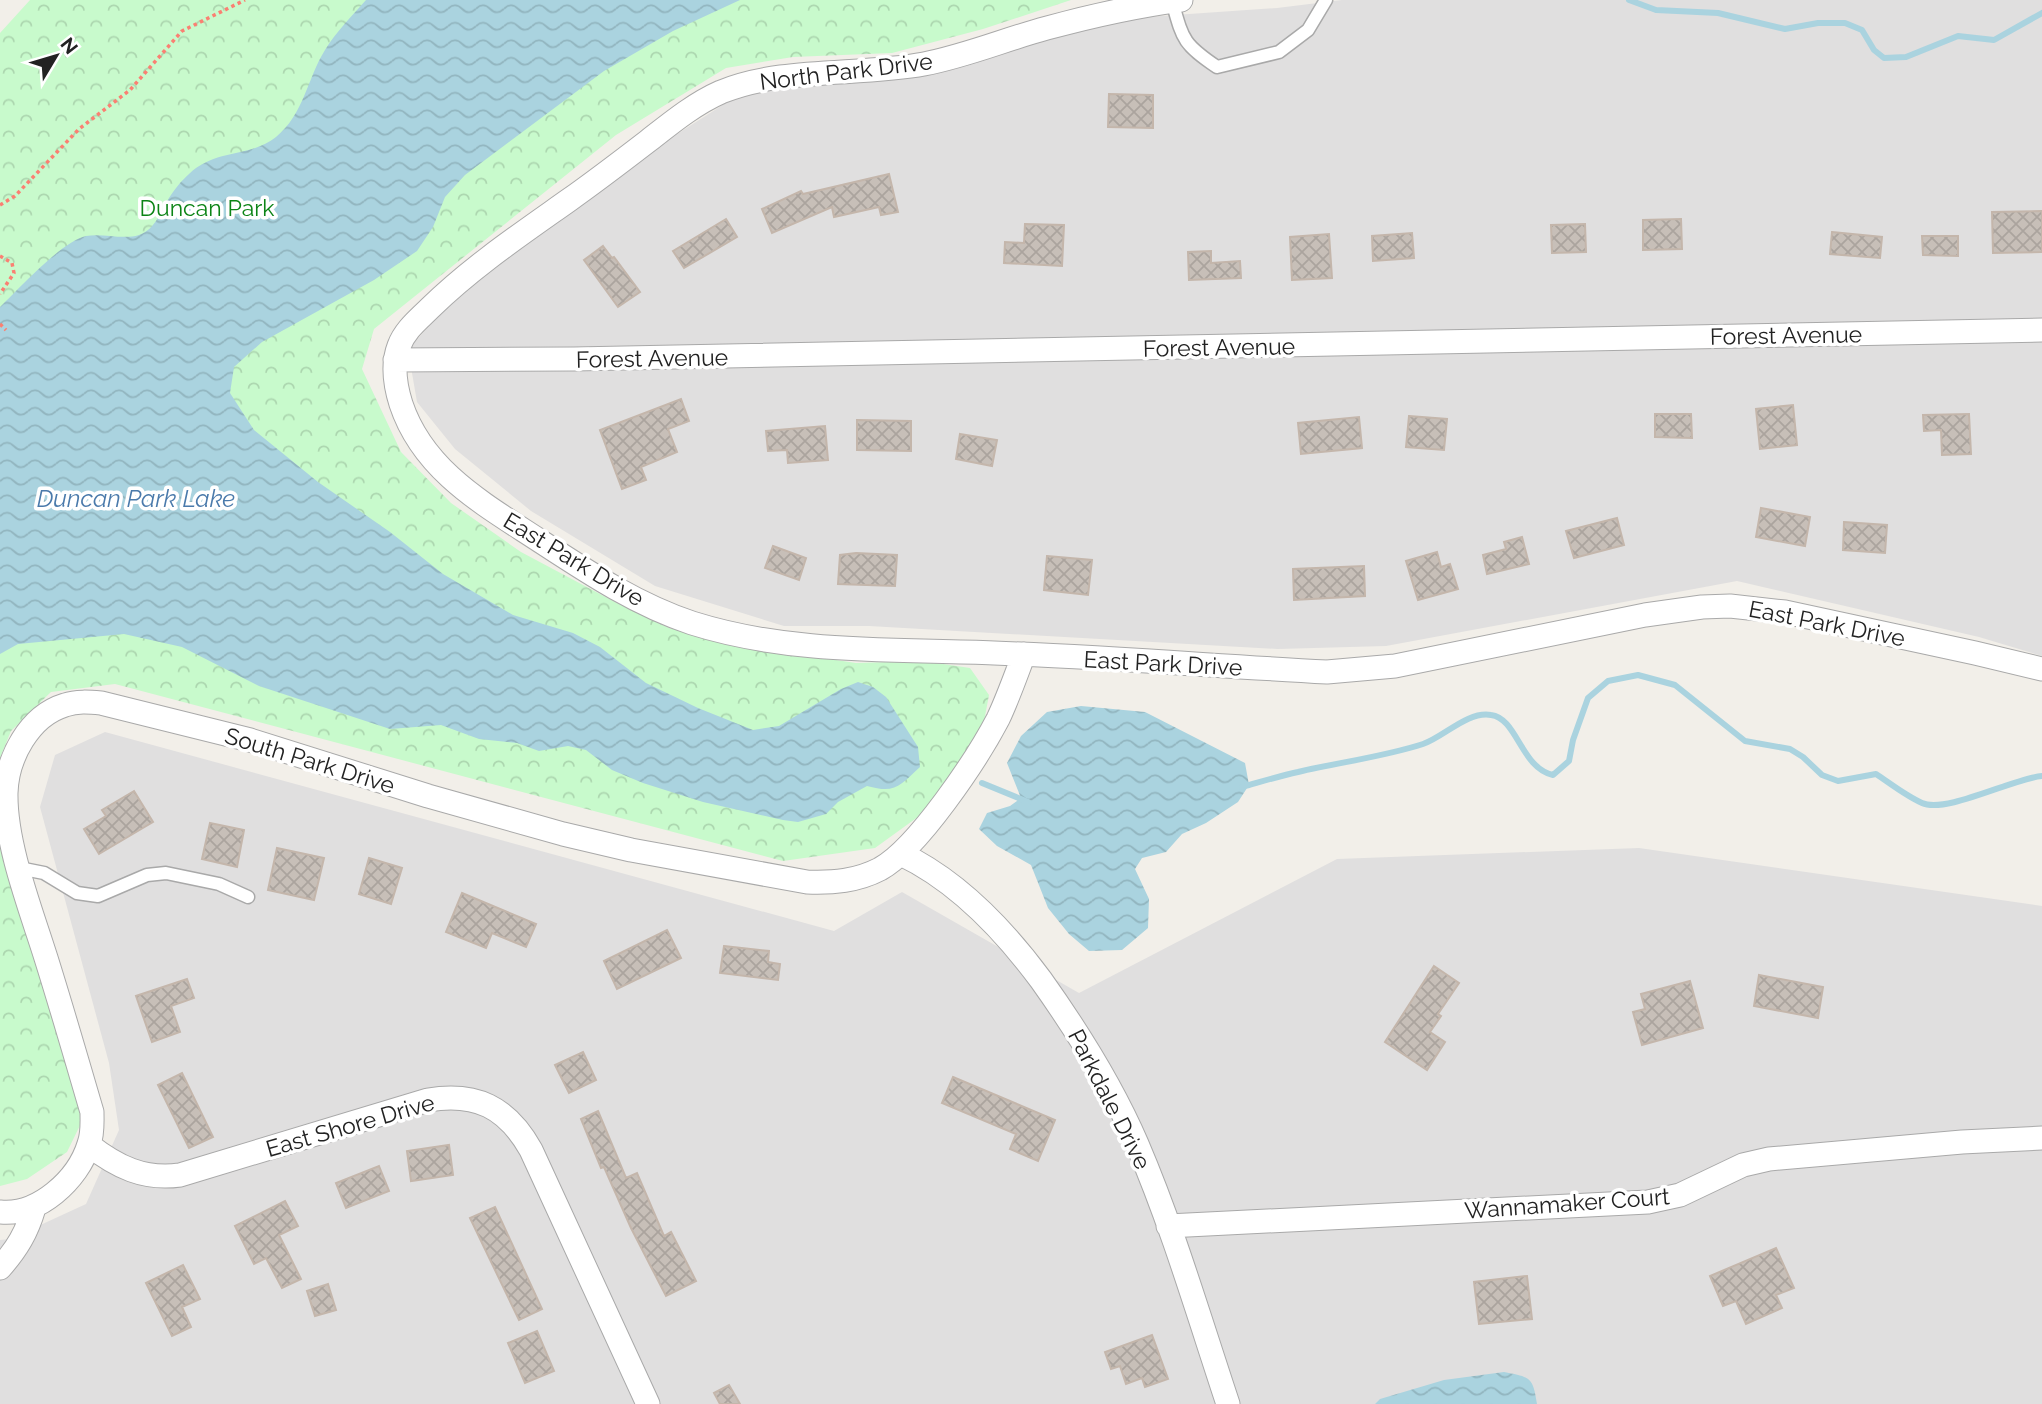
<svg xmlns="http://www.w3.org/2000/svg" width="2042" height="1404" viewBox="0 0 2042 1404" font-family="Raleway,sans-serif">
<style>
.residential{fill:#e0dfdf}
.park{fill:url(#park-crowns)}
.water{fill:url(#water-waves)}
.lines{fill:none;stroke-linecap:round;stroke-linejoin:round}
.stream{stroke:#aad3df;stroke-width:6}
.building{fill:url(#building-cross-hatch);stroke:#c4b6ab;stroke-width:2}
.service-casing{stroke:#a9a9a9;stroke-width:15}
.minor-casing{stroke:#a9a9a9;stroke-width:25}
.path{stroke:#fa8072;stroke-width:3.5;stroke-dasharray:3.5 3.5;stroke-linecap:butt}
.service{stroke:#fff;stroke-width:12}
.minor{stroke:#fff;stroke-width:23}
.labels{text-anchor:middle;dominant-baseline:central;stroke-width:7;stroke-linejoin:round;paint-order:stroke}
.street-label{font-size:23px;fill:#222;stroke:#fff}
.park-label{font-size:23px;fill:#0c8416;stroke:#fff}
.water-label{font-size:24px;font-style:italic;fill:#4a7aab;stroke:#fff}
</style>
<defs>
<pattern id="park-crowns" width="20" height="18" patternUnits="userSpaceOnUse" patternTransform="scale(1.75)"><rect width="20" height="18" fill="#c8facc"/><path d="M2 6a3 3 0 1 1 6 0M12 15a3 3 0 1 1 6 0" fill="none" stroke="#acd6af"/></pattern>
<pattern id="water-waves" width="16" height="10" patternUnits="userSpaceOnUse" patternTransform="scale(1.75)"><rect width="16" height="10" fill="#aad3df"/><path d="M0 5q4-4 8 0t8 0" fill="none" stroke="#92b5bf"/></pattern>
<pattern id="building-cross-hatch" width="8" height="8" patternUnits="userSpaceOnUse" patternTransform="scale(1.75)"><rect width="8" height="8" fill="#c7bfb8"/><path d="M0 0l8 8M0 8l8-8" fill="none" stroke="#aba49e"/></pattern>
</defs>
<rect width="100%" height="100%" fill="#f2efe9"/>
<path class="residential" d="M1342 0H2042V656L1979 637 1737 581 1386 646 1278 649 869 626H784L655 586 531 511 455 449 417 402 408 350 447 305 622 169 740 94 1117 19 1277 8Z
M105 732 834 931 902 892 1079 993 1337 859 1639 848 2042 906V1404H0V1240L10 1239 86 1204 119 1130 109 1063 40 807 55 755Z"/>
<path class="park" d="M30 0H1071L983 29 892 53 793 57 726 68 616 135 374 329 362 369 401 452 451 503 521 552 615 602 669 628 738 645 856 663 923 661 970 668 989 695 982 732 922 814 875 848 783 861 115 684 51 692 11 731 0 758V33Z
M0 847 79 1067 88 1109 67 1152 27 1179 0 1186Z"/>
<path class="water" d="M366 0H740L673 31 604 71 465 175 445 197 433 227 417 251 374 280 262 342 234 367 230 393 254 430 318 482 390 532 443 574 513 615 573 633 600 647 646 683 698 708 753 730 779 726 841 689 858 682 873 687 886 697 918 747 920 767C899 786 896 794 867 786L838 802 826 814 798 822 783 820 703 802 643 783 612 770 586 750 568 746 539 751 517 743 479 739 441 725 390 729 259 686 182 647 124 634 18 644 0 654V307C19 289 62 241 86 236 103 233 123 240 139 235 156 229 160 212 169 198 174 190 182 180 189 174 216 148 250 158 276 137 304 114 307 79 325 50 336 32 352 16 366 0Z
M1081 706 1145 712 1245 763 1249 785 1238 802 1206 823 1182 834 1166 852 1142 858 1135 869 1149 899 1148 928 1122 950 1089 951 1069 934 1048 908 1031 865 997 846 979 829 987 813 1010 806 1021 798 1007 763 1021 736 1047 712Z
M1504 1372C1530 1377 1533 1377 1537 1404H1375L1380 1399 1444 1380Z"/>
<g class="lines">
<path class="stream" d="M1629 0 1656 10 1718 13 1785 29 1818 23H1845L1862 30 1874 50 1884 58 1906 57 1958 36 1994 40 2042 13
M982 783 1028 802
M1242 787C1260 782 1279 776 1298 772 1340 762 1383 757 1423 744 1444 737 1467 711 1491 715 1517 718 1521 768 1553 775L1569 761 1573 740 1588 698 1608 681 1638 675 1675 685 1745 741 1790 749 1803 757 1822 775 1838 781 1876 774C1891 784 1906 796 1922 803 1946 814 2014 778 2042 776"/>
</g>
<path class="building" d="M1109 94 1153 95V128L1108 127Z
M889 174 898 212 881 215 879 207 834 217 832 207 772 233 762 209 801 191 803 194Z
M2042 211V252L1993 253 1992 212Z
M726 219 737 237 684 268 673 251Z
M1681 219 1682 249 1643 250V220Z
M1025 224 1064 225 1062 266 1004 263 1005 242 1024 243Z
M1585 224 1586 252 1552 253 1551 225Z
M1832 232 1882 237 1880 258 1830 254Z
M1412 233 1414 258 1373 261 1372 236Z
M1329 234 1332 278 1292 280 1290 237Z
M1922 236H1958V256L1923 255Z
M603 246 612 258 614 257 640 292 618 307 584 260Z
M1211 251V263L1240 261 1241 278 1189 280 1188 252Z
M681 399 689 421 668 429 677 452 641 467 646 480 622 489 600 430Z
M1793 405 1797 445 1760 449 1756 409Z
M1655 414H1691L1692 438 1655 437Z
M1969 414 1971 454 1942 455 1941 430 1924 431 1923 415Z
M1409 416 1447 419 1444 450 1406 447Z
M1359 417 1362 448 1301 454 1298 423Z
M857 420 911 421V451L857 450Z
M825 426 828 460 788 463 787 450 768 451 766 431Z
M960 434 997 440 992 466 956 459Z
M1761 508 1810 517 1805 546 1756 537Z
M1617 518 1624 545 1574 558 1566 531Z
M1844 522 1887 525 1885 553 1843 550Z
M1522 537 1529 564 1487 574 1483 555 1506 549 1504 542Z
M773 546 806 558 799 580 765 568Z
M1437 552 1441 567 1450 564 1458 589 1418 600 1406 561Z
M856 553 897 555 895 586 838 584 840 555Z
M1047 556 1092 560 1088 595 1044 590Z
M1364 566 1365 596 1294 600 1293 569Z
M134 791 153 822 99 854 84 829 106 816 102 810Z
M210 823 244 830 237 867 202 859Z
M277 848 324 858 314 900 268 890Z
M369 858 402 868 391 904 359 894Z
M462 893 536 924 526 947 492 933 486 948 446 932Z
M667 930 681 958 617 989 604 961Z
M724 946 769 951 768 962 780 964 778 980 720 973Z
M1434 966 1459 983 1438 1014 1441 1016 1430 1032 1445 1042 1427 1070 1385 1042Z
M1759 975 1823 987 1818 1018 1754 1006Z
M187 979 194 998 171 1006 180 1032 152 1042 136 996Z
M1690 981 1703 1028 1642 1045 1633 1012 1645 1009 1641 994Z
M583 1052 596 1080 569 1093 555 1065Z
M182 1073 213 1137 189 1148 158 1085Z
M953 1077 1055 1120 1038 1161 1010 1149 1016 1134 942 1103Z
M598 1111 626 1178 637 1173 664 1236 671 1232 696 1281 666 1296 631 1228 604 1167 601 1168 581 1119Z
M449 1145 453 1175 411 1181 407 1151Z
M379 1166 389 1191 346 1208 336 1183Z
M285 1201 298 1226 279 1235 301 1279 282 1288 266 1258 254 1264 235 1226Z
M495 1207 542 1309 519 1320 470 1218Z
M1776 1248 1794 1288 1776 1295 1782 1308 1746 1324 1736 1301 1723 1306 1710 1276Z
M183 1265 200 1299 182 1307 191 1327 172 1336 146 1283Z
M1527 1276 1532 1319 1479 1324 1474 1282Z
M328 1284 336 1310 315 1316 307 1291Z
M537 1331 554 1371 525 1383 508 1343Z
M1152 1335 1168 1379 1145 1387 1142 1378 1126 1384 1120 1366 1111 1369 1105 1352Z
M729 1385 740 1404H720L714 1393Z"/>
<g class="lines">
<defs>
<path id="service" d="M1172 1C1183 40 1183 44 1217 67L1279 52 1308 30 1326 0
M19 868 44 873 77 893 98 896 147 875 166 873 219 884 248 897"/>
<path id="minor" d="M1181 0C1136 6 1091 16 1047 28 1006 39 966 56 924 64 860 76 781 67 721 92 694 104 671 123 648 141 622 161 596 181 569 200 521 234 472 267 430 308 418 320 405 330 399 346 392 364 395 385 401 404 423 470 482 503 537 539 586 571 635 604 692 623 790 654 892 649 994 653 1105 657 1216 666 1327 672L1395 666 1645 615 1702 607 1730 606 1785 612 1975 653 2042 669
M395 360 574 359 2042 330
M901 854C958 881 1004 930 1041 980 1078 1032 1112 1086 1137 1144 1173 1228 1199 1317 1228 1404
M89 1145C117 1167 144 1180 180 1175L428 1100C476 1092 507 1107 531 1150L648 1404
M0 1212C38 1216 78 1180 89 1144 93 1133 92 1123 92 1112 77 1061 62 1009 46 958 31 910 5 844 6 793 7 758 29 716 65 705 77 701 89 702 101 703L250 740 428 796 563 834 631 850 807 882C833 883 857 881 880 869 918 848 977 759 998 719 1008 698 1016 675 1024 654
M1168 1226 1648 1202 1680 1195 1743 1165 1769 1159 1962 1142 2042 1138
M0 1268C17 1249 27 1232 34 1208"/>
</defs>
<use href="#service" class="service-casing"/>
<use href="#minor" class="minor-casing"/>
<path class="path" d="M0 205 15 196 79 129 130 90 182 31 245 0
M0 256 12 263 14 273 0 294
M0 324 6 330"/>
<use href="#service" class="service"/>
<use href="#minor" class="minor"/>
</g>
<g class="labels">
<g class="street-label">
<text transform="translate(846 71) rotate(-7)">North Park Drive</text>
<text transform="translate(1786 335) rotate(-1)">Forest Avenue</text>
<text transform="translate(1219 347) rotate(-1)">Forest Avenue</text>
<text transform="translate(652 358) rotate(-1)">Forest Avenue</text>
<text transform="translate(574 559) rotate(31)">East Park Drive</text>
<text transform="translate(1827 623) rotate(11)">East Park Drive</text>
<text transform="translate(1163 663) rotate(3)">East Park Drive</text>
<text transform="translate(310 760) rotate(17)">South Park Drive</text>
<text transform="translate(1110 1099) rotate(63)">Parkdale Drive</text>
<text transform="translate(350 1125) rotate(-16)">East Shore Drive</text>
<text transform="translate(1567 1203) rotate(-4)">Wannamaker Court</text>
</g>
<g class="park-label">
<text x="207" y="207">Duncan Park</text>
</g>
<g class="water-label">
<text x="136" y="498">Duncan Park Lake</text>
</g>
</g>
<g transform="translate(56 56) rotate(52)" stroke="#ffffff" stroke-width="5" paint-order="stroke">
<path d="M0-5L12 26L0 18L-12 26Z" fill="#222222"/>
<text y="-10" font-size="19" font-weight="bold" text-anchor="middle" fill="#222222">N</text>
</g>
</svg>
